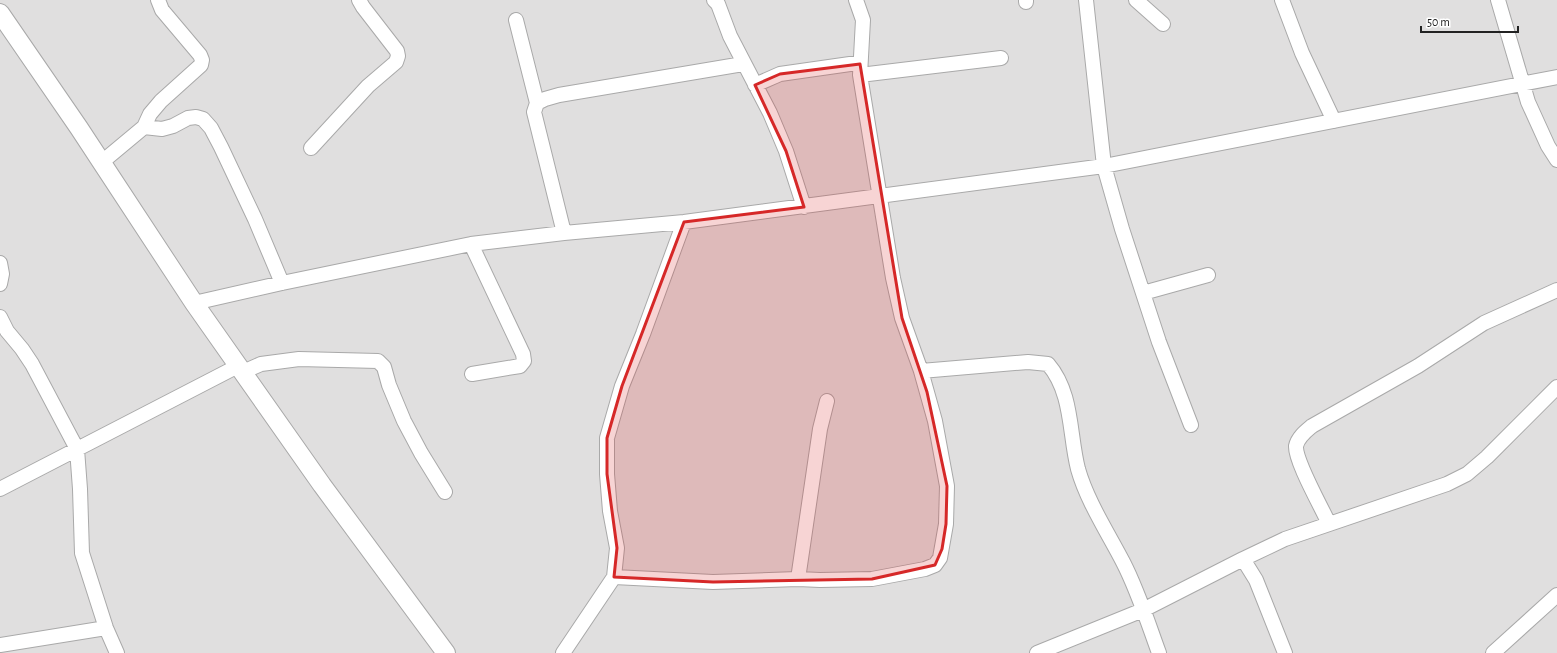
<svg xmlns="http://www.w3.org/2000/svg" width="1557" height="653" viewBox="0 0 1557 653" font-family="'Alegreya Sans',sans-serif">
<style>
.residential{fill:#e0dfdf}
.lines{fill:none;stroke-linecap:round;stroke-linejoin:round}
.minor-casing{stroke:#a9a9a9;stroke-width:16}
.tertiary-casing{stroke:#a9a9a9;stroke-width:20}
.minor{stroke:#fff;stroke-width:14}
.tertiary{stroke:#fff;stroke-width:18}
.marked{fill:#d62828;fill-opacity:0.2;stroke:#d62828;stroke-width:3;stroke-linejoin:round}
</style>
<rect width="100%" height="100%" fill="#f2efe9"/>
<path class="residential" d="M0 0H1557V653H0Z"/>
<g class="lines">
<defs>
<path id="minor" d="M714 0 718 4 730 36 770 113 786 151 804 207
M1086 0 1104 166 1122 229 1159 342 1191 425
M1136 0 1163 24
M1282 0 1302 53 1334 121
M1498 0 1528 102 1548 146 1557 160
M1026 2V0
M516 20 537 103 534 112 564 233
M860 75 1001 58
M755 85 780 74 850 64H860
M537 103 545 99 559 95 743 64
M144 127 162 129 173 126 188 118 196 117 203 119 211 128 221 147 255 219 282 283
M311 148 368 86 396 62 398 56 397 51 363 7 359 0
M102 162 144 127 150 114 161 101 201 65 202 60 200 55 162 10 158 0
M471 244 523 354 524 361 520 366 472 374
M0 263 2 274 0 284
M1143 293 1208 275
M194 303 282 283 471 244 564 233 684 222 1104 166 1557 77
M0 317 7 331 22 349 32 364 77 449 80 489 82 553 106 628 117 653
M921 371 1028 362 1048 364C1073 393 1069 434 1078 469 1087 501 1108 533 1123 562 1138 591 1148 623 1159 653
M243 372 261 364 299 359 378 361 384 367 389 385 404 421 421 453 445 492
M0 489 238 366
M1329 524C1322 508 1295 461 1296 446 1298 437 1306 431 1312 426L1418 366 1484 323 1557 290
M1243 559 1256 580 1285 653
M614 577 713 582 798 579 820 580 872 579 925 569 935 565 940 558 946 524 947 486 935 421 921 371 902 318 893 278 860 75 863 20 856 0
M798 579 820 429 827 401
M0 645 106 628
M563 653 614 577 617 548 610 511 607 474V438L622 386 643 334 684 222
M1037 653 1143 610 1243 559 1285 539 1447 484 1467 474 1487 457 1557 387
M1493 653 1557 595"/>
<path id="tertiary" d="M0 13 79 128 194 303 322 485 446 653"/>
</defs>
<use href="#minor" class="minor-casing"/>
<use href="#tertiary" class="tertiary-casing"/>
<use href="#minor" class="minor"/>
<use href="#tertiary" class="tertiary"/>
</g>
<path class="marked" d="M860 64 902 318 927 392 947 486 946 524 942 549 935 565 872 579 713 582 614 577 617 548 607 474V438L622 386 684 222 804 207 786 151 755 85 780 74Z"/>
<path d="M1421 26v6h97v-6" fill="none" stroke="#222222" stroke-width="2"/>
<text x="1427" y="26" font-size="12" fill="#222222" stroke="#ffffff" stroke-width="3" paint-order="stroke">50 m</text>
</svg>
